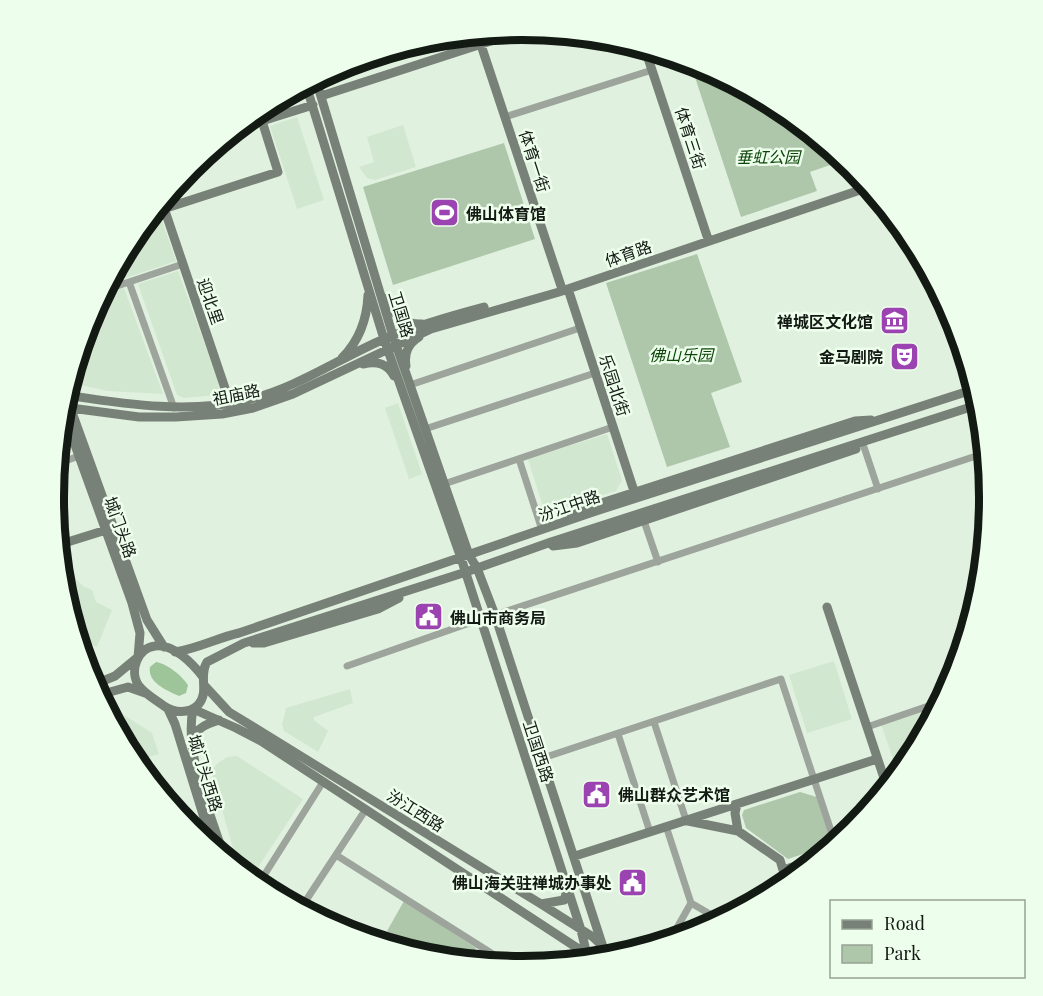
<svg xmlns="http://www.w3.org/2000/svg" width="1043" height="996" viewBox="0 0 1043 996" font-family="'Playfair Display','Noto Sans SC',serif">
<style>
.built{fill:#d2e7cf}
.green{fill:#aec7ab}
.forest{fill:#9ec599}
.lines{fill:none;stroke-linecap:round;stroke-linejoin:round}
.street{stroke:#9da49c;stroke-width:7}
.secondary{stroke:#788177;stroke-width:9}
.labels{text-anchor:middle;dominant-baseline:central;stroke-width:5;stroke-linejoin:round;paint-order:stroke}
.street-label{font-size:16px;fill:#131913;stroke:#eefeec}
.park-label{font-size:16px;font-style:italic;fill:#0d4509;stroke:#eefeec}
.poi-label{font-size:16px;font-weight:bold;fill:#131913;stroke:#eefeec;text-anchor:start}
.rim{fill:none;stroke:#131913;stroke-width:8}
</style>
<rect width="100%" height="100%" fill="#e1f1df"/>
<path class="built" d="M297 117 324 200 297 209 270 126Z
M403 125 416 167 375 180 367 178 359 167 374 162 367 137Z
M160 215 176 261 108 284 118 264 124 262 122 257 133 238 148 219Z
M178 271 222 391 218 395 184 398 177 395 138 284Z
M124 288 163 394 108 391 80 385 75 376 73 372 89 319 102 295Z
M398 403 422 474 409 479 385 408Z
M607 434 622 480 616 491 545 513 528 459Z
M67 553 76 579 83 586 92 590 96 602 112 610 97 647 77 638 62 589 59 556Z
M834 661 852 719 807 733 789 675Z
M350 689 353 703 314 717V720L328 731 318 752 284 731 282 725 286 708Z
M938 706 910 758 898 774 881 724Z
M107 710H116L152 733 159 754 135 761Z
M237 756 303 799 255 872 246 875 239 869 211 771 218 763 227 757Z"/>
<path class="green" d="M690 62 701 66 782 109 827 146 833 164 810 172 817 191 741 217Z
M504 143 535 239 393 285 363 187Z
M697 254 742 382 711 393 730 447 667 467 606 283Z
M800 792 817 797 833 844 788 859 746 828 742 815 744 810Z
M404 901 476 948 469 961 430 957 387 931Z"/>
<path class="forest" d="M156 662C168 664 182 676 188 685L186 693 179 696C166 690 147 682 150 667Z"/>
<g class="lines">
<path class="street" d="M443 38 453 54
M505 117 652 70
M832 150 838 168 849 164
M129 282 174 408
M105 290 183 264
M410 385 580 328
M425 429 595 373
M864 447 878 489
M519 459 542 530
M57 464 79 456
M444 484 613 427
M644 521 658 562
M495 615 976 456 989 489
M347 666 481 619
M654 722 686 820
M867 727 940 702
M618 734 650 832
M543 758 781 679 835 843
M666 826 691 903 720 920
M336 855 510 965
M783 870 787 883
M258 885 323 782
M301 908 366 809
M670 940 691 903"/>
<path class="secondary" d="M481 45 561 286
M645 49 707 236
M316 80 393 336 469 555 477 568 495 615 603 947
M306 85 384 339 461 558 581 930 588 959
M321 96 525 30
M162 202 230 403
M154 212 278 172 262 121 313 105
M919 253 933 296
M936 286 982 420
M568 289 634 491
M384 298C393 313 403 325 422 324
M342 358C360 340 367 319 368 295
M363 364C377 361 387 363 394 376
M406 366C404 353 408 344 419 337
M66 395C126 404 186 414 247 400 297 388 338 359 384 339 416 326 450 316 484 307
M69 404 147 620 164 647
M63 407 139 417H176L222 414 253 408 293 394 431 329 559 292 869 187
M62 409 132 603 140 633 138 657
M571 517 583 509 855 421 871 420
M58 545 106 530
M553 546 577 543 856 449
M827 607 887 787
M253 643H264L378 609 399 598
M175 652C197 649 217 638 239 633L596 511 975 389
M203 677C193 664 173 643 155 646 137 648 129 672 139 686 145 694 156 700 164 706 174 713 189 714 198 705 210 692 198 676 207 662L244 643 466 572 551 542 980 404
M93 685 115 676 138 657
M205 686 229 712 541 904 593 937 614 957
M99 695 128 687 145 693
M168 709 175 724 213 847
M193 709 236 728 261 741 588 955
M193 709C184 754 210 812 224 856
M192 739C198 727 207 724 219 720
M737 804 735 813 738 831
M688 821 738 831 780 860 783 870 814 860
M575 856 877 759
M541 904 564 900 568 888
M596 959 603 947"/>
</g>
<defs>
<symbol id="stadium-square" viewBox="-11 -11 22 22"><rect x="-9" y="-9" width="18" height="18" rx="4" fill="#9b43b0" stroke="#eefeec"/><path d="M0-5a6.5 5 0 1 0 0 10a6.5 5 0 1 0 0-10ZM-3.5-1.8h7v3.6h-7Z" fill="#fff"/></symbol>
<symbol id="museum-square" viewBox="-11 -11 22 22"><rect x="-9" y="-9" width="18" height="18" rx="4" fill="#9b43b0" stroke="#eefeec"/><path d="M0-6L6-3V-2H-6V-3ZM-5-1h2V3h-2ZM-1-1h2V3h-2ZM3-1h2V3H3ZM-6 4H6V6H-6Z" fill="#fff"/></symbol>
<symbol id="theatre-square" viewBox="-11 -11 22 22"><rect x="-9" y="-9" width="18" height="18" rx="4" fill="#9b43b0" stroke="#eefeec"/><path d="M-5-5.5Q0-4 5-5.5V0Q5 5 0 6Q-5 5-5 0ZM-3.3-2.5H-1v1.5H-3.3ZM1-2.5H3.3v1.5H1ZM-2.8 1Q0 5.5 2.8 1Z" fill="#fff"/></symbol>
<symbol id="civic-square" viewBox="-11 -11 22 22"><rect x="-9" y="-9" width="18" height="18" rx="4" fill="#9b43b0" stroke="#eefeec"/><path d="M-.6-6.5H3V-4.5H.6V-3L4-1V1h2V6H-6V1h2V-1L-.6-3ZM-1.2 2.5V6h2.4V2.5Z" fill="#fff"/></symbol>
</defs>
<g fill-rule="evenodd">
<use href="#stadium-square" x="428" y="196" width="33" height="33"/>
<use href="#museum-square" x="878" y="304" width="33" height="33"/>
<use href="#theatre-square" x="888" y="340" width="33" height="33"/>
<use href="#civic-square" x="412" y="600" width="33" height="33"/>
<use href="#civic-square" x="580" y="778" width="33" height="33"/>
<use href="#civic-square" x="616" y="866" width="33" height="33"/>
</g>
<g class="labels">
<g class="street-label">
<text transform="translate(691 138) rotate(72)">体育三街</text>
<text transform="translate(535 161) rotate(72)">体育一街</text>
<text transform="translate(628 253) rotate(-19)">体育路</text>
<text transform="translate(211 301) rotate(71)">迎北里</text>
<text transform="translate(402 314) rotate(73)">卫国路</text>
<text transform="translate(615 385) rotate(72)">乐园北街</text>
<text transform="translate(236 394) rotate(-12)">祖庙路</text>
<text transform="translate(569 505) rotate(-19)">汾江中路</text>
<text transform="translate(121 527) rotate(70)">城门头路</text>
<text transform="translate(539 751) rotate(72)">卫国西路</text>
<text transform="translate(206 773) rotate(73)">城门头西路</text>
<text transform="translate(416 810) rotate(32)">汾江西路</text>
</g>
<g class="park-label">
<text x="768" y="156">垂虹公园</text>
<text x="681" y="354">佛山乐园</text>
</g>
<g class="poi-label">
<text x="466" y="213">佛山体育馆</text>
<text x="873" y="321" text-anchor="end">禅城区文化馆</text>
<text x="883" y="356" text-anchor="end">金马剧院</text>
<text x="450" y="617">佛山市商务局</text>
<text x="618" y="794">佛山群众艺术馆</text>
<text x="612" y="882" text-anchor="end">佛山海关驻禅城办事处</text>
</g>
</g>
<path d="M0 0H1043V996H0ZM521 40H522A457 457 0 0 1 979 497V499A457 457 0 0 1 522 956H521A457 457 0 0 1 64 499V497A457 457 0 0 1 521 40Z" fill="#eefeec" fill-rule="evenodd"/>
<path class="rim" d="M521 40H522A457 457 0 0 1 979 497V499A457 457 0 0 1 522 956H521A457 457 0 0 1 64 499V497A457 457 0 0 1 521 40Z"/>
<rect x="830" y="900" width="195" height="78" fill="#eefeec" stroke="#96a295" stroke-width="1.5"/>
<rect x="842" y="920" width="30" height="9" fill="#788177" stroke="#96a295" stroke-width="1.5"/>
<text x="884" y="930" font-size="18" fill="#131913">Road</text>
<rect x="842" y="945" width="30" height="18" fill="#aec7ab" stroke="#96a295" stroke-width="1.5"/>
<text x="884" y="960" font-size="18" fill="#131913">Park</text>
</svg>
